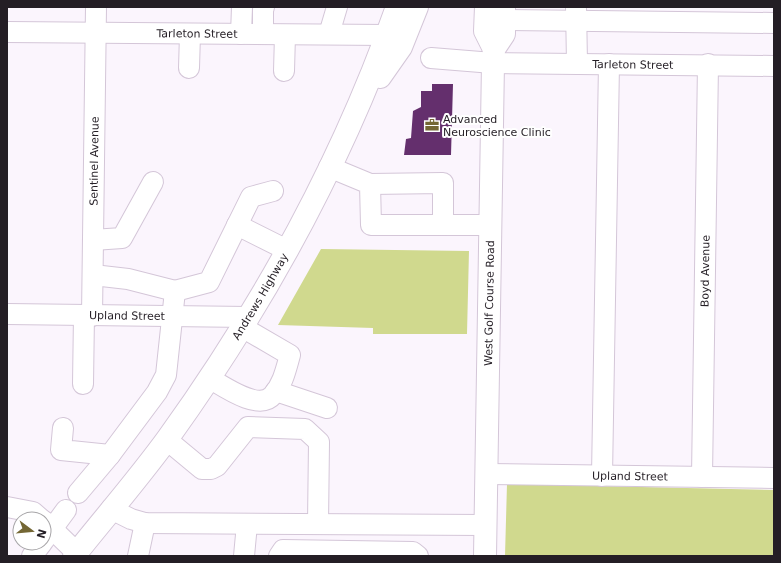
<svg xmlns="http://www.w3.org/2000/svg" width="781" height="563" viewBox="0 0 781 563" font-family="'DejaVu Sans',sans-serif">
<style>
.green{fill:#d0d98e}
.building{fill:#642f6d}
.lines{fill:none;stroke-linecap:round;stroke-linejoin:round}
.minor-casing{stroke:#d4c6d8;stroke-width:22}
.major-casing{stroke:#d4c6d8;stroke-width:24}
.minor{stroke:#fff;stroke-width:20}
.major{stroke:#fff;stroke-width:22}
.labels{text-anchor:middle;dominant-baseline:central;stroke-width:4;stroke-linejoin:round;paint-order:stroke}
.street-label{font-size:11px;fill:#241e25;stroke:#fff}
.poi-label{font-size:11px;fill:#241e25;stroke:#fff;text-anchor:start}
</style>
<rect width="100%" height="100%" fill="#fbf5fd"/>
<path class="green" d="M321 249 469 251 467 334H373V328L278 325Z
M507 484 774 490V556H505Z"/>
<path class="building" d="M432 84H453L451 155H404L406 139 411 138 413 111 421 107V91H432Z"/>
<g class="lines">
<defs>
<g id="minor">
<path d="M576 7 577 63"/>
<path d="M505 20 774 23"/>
<path id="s1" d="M7 32 387 35"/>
<path d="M241 34 242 7"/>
<path d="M263 34V10L264 7"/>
<path d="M329 34 337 7"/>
<path id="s2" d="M431 58 493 63 774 66"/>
<path d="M189 68 190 34"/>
<path d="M284 71 285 35"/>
<path d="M329 167 370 184 371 225H490"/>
<path d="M370 184 443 183V225"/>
<path d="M237 225 287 250"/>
<path d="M93 240 122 238 153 182"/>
<path d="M93 275 128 279 175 291"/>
<path id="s3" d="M7 314 248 317"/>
<path id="s4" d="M92 316 96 7"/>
<path d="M209 378C223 386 259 412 273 395 283 384 286 369 290 355L242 327"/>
<path d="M83 384 84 315"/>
<path d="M276 391 327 408"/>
<path d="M63 428 61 450 110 455 157 392 166 375 175 291 209 282 251 197 273 191"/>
<path d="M167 440 202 469H211L217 466 248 427 305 429 319 442 318 524"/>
<path id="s5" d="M486 474 774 478"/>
<path d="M602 476 609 64"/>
<path id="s6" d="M702 477 708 64"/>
<path d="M78 493 110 455"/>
<path d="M7 507 33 512 41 519"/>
<path d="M111 509 131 519 145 523 485 525"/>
<path d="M44 521 77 553"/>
<path d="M44 540 66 510"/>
<path d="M32 556 42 543"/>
<path d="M138 556 145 523"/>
<path d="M244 556 247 524"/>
<path d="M279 556 283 550 413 552 418 556"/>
</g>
<g id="major">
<path d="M486 7 485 31 494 49"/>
<path d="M380 77 401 47 417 7"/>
<path id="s7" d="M74 556C105 517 139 478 168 438 263 306 343 160 397 7"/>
<path id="s8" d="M485 556 493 63 494 49 504 34V7"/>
</g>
</defs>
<use href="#minor" class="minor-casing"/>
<use href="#major" class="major-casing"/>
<use href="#minor" class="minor"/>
<use href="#major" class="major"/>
</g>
<defs>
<symbol id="office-bare" viewBox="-9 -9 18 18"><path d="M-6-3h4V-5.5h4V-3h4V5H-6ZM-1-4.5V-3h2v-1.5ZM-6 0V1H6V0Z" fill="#746734" stroke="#fff" stroke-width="2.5" paint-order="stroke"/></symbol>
</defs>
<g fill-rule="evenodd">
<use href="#office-bare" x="422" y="115" width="20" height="20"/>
</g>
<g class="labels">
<g class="street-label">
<text stroke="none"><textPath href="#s1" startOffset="190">Tarleton Street</textPath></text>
<text stroke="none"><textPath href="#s2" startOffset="202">Tarleton Street</textPath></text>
<text stroke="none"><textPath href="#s4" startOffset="155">Sentinel Avenue</textPath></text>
<text stroke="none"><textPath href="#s6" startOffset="206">Boyd Avenue</textPath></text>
<text stroke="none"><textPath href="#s7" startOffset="320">Andrews Highway</textPath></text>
<text stroke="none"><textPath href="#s8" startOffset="253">West Golf Course Road</textPath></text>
<text stroke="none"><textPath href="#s3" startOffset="120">Upland Street</textPath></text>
<text stroke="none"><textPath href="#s5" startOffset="144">Upland Street</textPath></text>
</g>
<g class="poi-label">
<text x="443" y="119">Advanced<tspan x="443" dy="13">Neuroscience Clinic</tspan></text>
</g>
</g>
<rect width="781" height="563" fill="none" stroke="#241e25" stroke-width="16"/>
<g transform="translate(32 531) rotate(106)"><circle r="19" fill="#ffffff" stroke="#a7a5a8"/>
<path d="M0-3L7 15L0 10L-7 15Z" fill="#746734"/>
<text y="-6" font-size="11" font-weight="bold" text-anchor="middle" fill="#241e25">N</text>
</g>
</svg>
